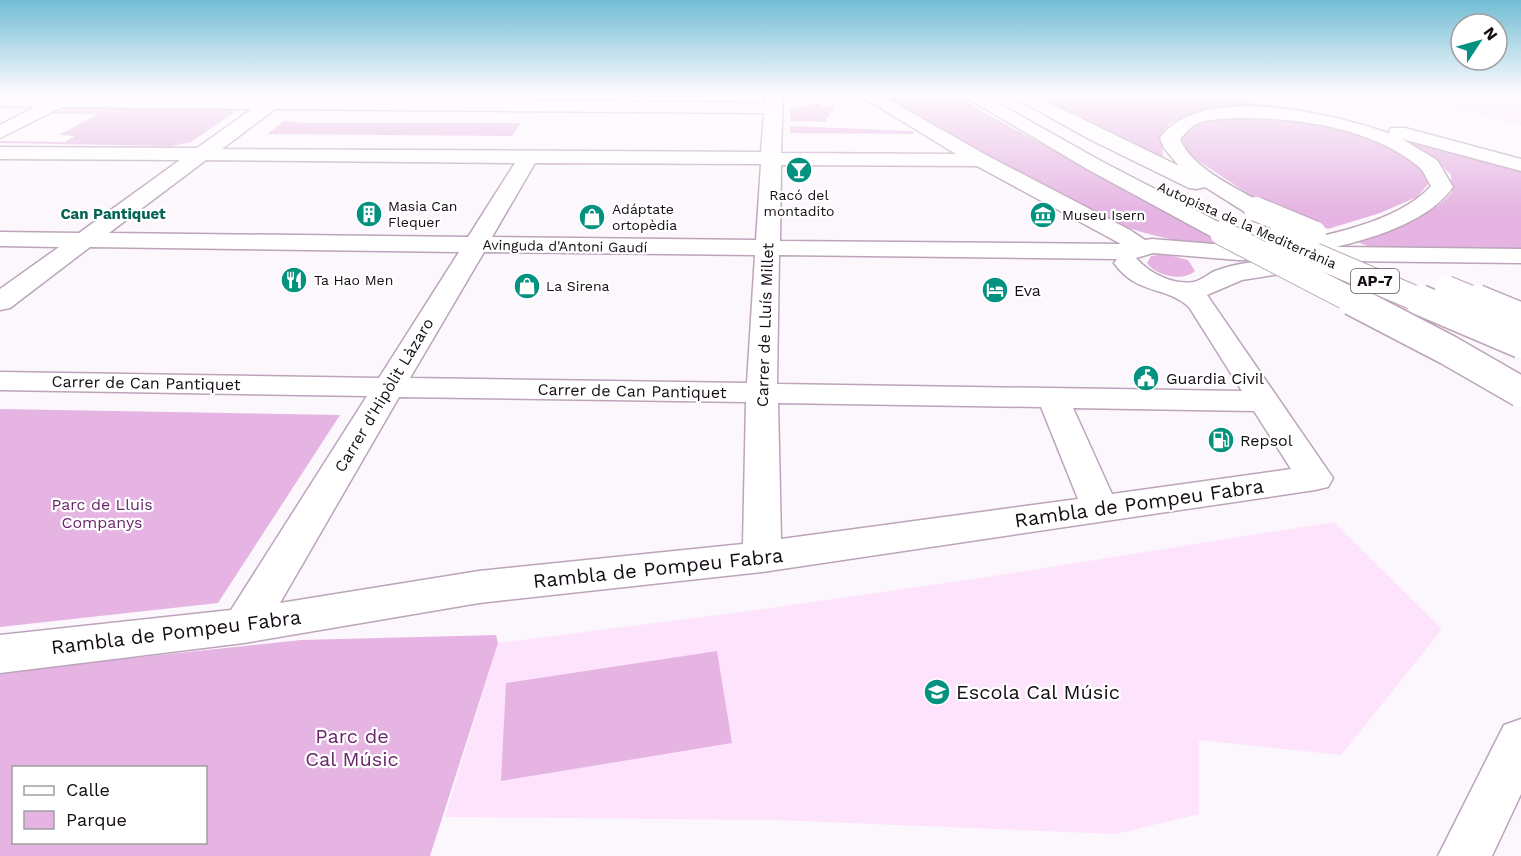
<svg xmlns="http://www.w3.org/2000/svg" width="1521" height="856" viewBox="0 0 1521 856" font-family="'Work Sans',sans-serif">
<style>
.built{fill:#fde4fc}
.green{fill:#e5b4e2;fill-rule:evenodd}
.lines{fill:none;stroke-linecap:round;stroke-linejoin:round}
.minor-casing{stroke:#bca4ba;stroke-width:3}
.highway-casing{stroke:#bca4ba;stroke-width:3}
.minor{fill:#fff;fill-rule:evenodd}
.highway{fill:#fff;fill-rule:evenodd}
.highway-bridge-far1-casing{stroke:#bca4ba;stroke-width:26;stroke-linecap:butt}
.highway-bridge-casing{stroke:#bca4ba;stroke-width:33;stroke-linecap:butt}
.highway-bridge-far1{stroke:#fff;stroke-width:24}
.highway-bridge{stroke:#fff;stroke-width:30}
.labels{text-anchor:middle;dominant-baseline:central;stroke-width:4.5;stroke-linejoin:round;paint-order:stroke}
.far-poi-label{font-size:14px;fill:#140c14;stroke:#fff;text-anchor:start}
.far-street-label{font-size:14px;fill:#140c14;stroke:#fff}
.far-neighbourhood-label{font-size:15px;font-weight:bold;fill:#086456;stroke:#fff}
.shield{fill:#fff;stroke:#5a555a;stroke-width:1.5}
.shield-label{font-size:15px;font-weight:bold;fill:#140c14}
.poi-label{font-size:16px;fill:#140c14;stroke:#fff;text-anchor:start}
.street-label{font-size:16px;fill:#140c14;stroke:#fff}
.park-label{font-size:16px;fill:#6b266b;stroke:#fff}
.near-street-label{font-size:20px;fill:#140c14;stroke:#fff}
.near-poi-label{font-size:20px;fill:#140c14;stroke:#fff;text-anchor:start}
.near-park-label{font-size:20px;fill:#6b266b;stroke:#fff}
</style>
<rect width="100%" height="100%" fill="#fcf7fc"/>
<path class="built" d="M553 93 551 96 537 100 318 98 307 94Z
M1390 93H1521V126Z
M1334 522 1442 629 1341 755 1199 740V814L1116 834 776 820 445 817 498 643 764 609 987 577Z"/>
<path class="green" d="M879 93H949L1227 246C1179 244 1135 233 1091 213Z
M1029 93C1078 93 1135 89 1184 93 1296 103 1413 137 1521 168V252H1383L1352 240C1383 230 1433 218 1452 192L1451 175 1434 158 1399 140 1350 124 1212 111 1183 117 1169 124 1161 135 1163 158 1103 131Z
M819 104 820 107 835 105 833 113H829V117L826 118V122L790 121V108Z
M74 107 230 108 235 112 191 142 172 146 0 143V141L65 142 75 136 59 135 98 114H50Z
M1224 116C1293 115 1367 125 1424 166L1428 184 1417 197 1380 213 1328 229 1256 199 1188 154 1182 143 1183 132 1196 122Z
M284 121 307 123H521L512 136 267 134Z
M790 126 913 131 914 134 790 133Z
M1165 254 1188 260 1195 271C1183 282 1156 276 1147 263L1151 256Z
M0 409 340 415 218 603 0 627Z
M496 635 498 643 430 856H0V672L301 640ZM14 768H206V842H14Z
M717 651 732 743 501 781 506 683Z"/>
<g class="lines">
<defs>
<path id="minor" d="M280 93 286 98 765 103V93H783L781 153 956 154 856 93H877L988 156 1130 230 1145 240 1152 239 1238 246 1521 249V263L1238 260 1153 253 1136 258C1150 274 1173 285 1194 282 1202 280 1208 274 1215 271 1234 264 1259 259 1279 264L1283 269 1279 274 1242 280 1207 295 1333 478 1328 487 1315 490 762 572 479 603 244 643 0 673V635L231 610 367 396 0 390V372L379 378 459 252 90 247 10 308 0 310V289L59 247 0 246V232L79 233 180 160 0 159V147L197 148 252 109 62 107 0 138V125L35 107 0 106V96L267 98ZM275 109 764 113 761 152 222 149ZM206 160 515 163 468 237 109 233ZM535 163 761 164 756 240 492 237ZM781 165 977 166 1121 244 780 241ZM484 252 755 255 747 383 410 378ZM779 255 1117 259 1114 263C1138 296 1165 285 1189 307L1242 391 777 384ZM399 397 746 402 743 544 479 571 280 603ZM778 403 1041 407 1078 499 781 539ZM1073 408 1254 411 1291 469 1112 494Z"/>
<path id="highway" d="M959 93H980L1101 161 1230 228 1234 233 1230 238 1222 240 1214 238 1087 169Z
M1007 93H1029L1179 166 1164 148 1160 138C1199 82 1336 114 1390 134L1389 132 1391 128H1405L1521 159V171L1402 139 1437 160 1453 187C1420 234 1331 248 1278 260L1269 258 1266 253 1269 248C1318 236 1396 225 1431 186 1427 180 1424 171 1419 167 1374 128 1296 117 1239 118 1225 119 1205 118 1193 126 1188 129 1184 135 1180 139 1191 168 1238 189 1264 204L1267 209 1264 214 1256 216 1248 214 1205 187 1197 189 1189 188 1089 139Z
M1521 719V794L1492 856H1438L1504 725Z"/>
</defs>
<use href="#minor" class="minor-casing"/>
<use href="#highway" class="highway-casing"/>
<use href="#minor" class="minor"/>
<use href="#highway" class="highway"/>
<defs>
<path id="highway-bridge-far1" d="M1256 209 1314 233
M1222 233 1355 302
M1277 239 1424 302
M1447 288 1481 302"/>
<path id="highway-bridge" d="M1352 300 1448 350 1521 392
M1420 300 1521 343
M1477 300 1521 318"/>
</defs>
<use href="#highway-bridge-far1" class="highway-bridge-far1-casing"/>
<use href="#highway-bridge" class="highway-bridge-casing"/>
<use href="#highway-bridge-far1" class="highway-bridge-far1"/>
<use href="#highway-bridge" class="highway-bridge"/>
</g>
<linearGradient id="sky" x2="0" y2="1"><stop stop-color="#72bdd4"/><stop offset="0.44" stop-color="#fefbfe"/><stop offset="1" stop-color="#fefbfe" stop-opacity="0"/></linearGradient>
<rect width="1521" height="213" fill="url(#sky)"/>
<defs>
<symbol id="bar-disc" viewBox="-11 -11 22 22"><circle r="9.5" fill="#02927f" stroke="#fff"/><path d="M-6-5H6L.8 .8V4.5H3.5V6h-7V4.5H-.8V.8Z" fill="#fff"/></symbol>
<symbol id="building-disc" viewBox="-11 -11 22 22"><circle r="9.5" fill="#02927f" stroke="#fff"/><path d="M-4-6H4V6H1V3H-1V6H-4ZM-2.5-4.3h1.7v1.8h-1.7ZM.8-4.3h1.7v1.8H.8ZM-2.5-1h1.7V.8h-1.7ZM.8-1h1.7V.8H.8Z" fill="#fff"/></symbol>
<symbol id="museum-disc" viewBox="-11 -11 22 22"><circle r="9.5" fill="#02927f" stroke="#fff"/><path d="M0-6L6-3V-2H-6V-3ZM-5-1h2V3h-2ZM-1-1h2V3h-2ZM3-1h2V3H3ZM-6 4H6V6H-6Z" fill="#fff"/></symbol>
<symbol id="shop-disc" viewBox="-11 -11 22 22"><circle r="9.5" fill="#02927f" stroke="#fff"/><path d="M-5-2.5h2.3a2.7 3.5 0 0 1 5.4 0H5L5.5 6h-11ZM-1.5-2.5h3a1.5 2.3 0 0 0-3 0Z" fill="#fff"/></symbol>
<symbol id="restaurant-disc" viewBox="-11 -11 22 22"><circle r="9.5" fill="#02927f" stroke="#fff"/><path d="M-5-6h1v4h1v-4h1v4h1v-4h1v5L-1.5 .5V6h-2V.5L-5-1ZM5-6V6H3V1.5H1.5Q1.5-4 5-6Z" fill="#fff"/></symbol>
<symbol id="hotel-disc" viewBox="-11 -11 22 22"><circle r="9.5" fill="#02927f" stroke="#fff"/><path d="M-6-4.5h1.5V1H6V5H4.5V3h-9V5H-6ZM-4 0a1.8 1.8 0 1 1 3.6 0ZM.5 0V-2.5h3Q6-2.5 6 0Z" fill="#fff"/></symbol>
<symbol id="civic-disc" viewBox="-11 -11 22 22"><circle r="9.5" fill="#02927f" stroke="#fff"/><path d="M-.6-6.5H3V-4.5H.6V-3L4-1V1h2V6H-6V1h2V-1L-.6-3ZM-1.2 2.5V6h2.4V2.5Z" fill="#fff"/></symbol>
<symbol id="fuel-disc" viewBox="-11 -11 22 22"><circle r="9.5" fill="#02927f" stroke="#fff"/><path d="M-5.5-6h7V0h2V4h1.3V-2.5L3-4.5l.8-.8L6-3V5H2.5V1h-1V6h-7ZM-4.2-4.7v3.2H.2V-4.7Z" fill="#fff"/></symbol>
<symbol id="school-disc" viewBox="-11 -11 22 22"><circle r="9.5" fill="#02927f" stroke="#fff"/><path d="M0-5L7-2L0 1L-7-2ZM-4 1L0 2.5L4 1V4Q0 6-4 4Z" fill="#fff"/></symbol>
</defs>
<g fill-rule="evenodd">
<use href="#bar-disc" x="784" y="155" width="30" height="30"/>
<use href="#building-disc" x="354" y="199" width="30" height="30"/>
<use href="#museum-disc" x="1028" y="200" width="30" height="30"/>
<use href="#shop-disc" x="577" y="202" width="30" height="30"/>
<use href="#restaurant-disc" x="279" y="265" width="30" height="30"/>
<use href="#shop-disc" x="512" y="271" width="30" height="30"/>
<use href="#hotel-disc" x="980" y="275" width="30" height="30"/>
<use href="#civic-disc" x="1131" y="363" width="30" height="30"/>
<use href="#fuel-disc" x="1206" y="425" width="30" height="30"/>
<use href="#school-disc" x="922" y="677" width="30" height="30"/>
</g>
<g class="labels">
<g class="far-poi-label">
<text x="799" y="195" text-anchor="middle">Racó del<tspan x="799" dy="16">montadito</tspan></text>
<text x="388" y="206">Masia Can<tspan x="388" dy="16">Flequer</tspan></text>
<text x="612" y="209">Adáptate<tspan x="612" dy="16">ortopèdia</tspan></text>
<text x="1062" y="215">Museu Isern</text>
<text x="314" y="280">Ta Hao Men</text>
<text x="546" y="286">La Sirena</text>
</g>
<g class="far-street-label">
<text transform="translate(1247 225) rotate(24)">Autopista de la Mediterrània</text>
<text transform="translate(565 246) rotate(1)">Avinguda d'Antoni Gaudí</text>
</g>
<g class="far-neighbourhood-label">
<text x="113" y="214">Can Pantiquet</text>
</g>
<rect class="shield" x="1351" y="269" width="48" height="24" rx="4.5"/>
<g class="shield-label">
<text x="1375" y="281">AP-7</text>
</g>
<g class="poi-label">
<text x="1014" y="290">Eva</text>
<text x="1166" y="378">Guardia Civil</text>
<text x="1240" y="440">Repsol</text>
</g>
<g class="street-label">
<text transform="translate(765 325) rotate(-88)">Carrer de Lluís Millet</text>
<text transform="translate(146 383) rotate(1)">Carrer de Can Pantiquet</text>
<text transform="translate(632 391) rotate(1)">Carrer de Can Pantiquet</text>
<text transform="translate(384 395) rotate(-59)">Carrer d'Hipòlit Làzaro</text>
</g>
<g class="park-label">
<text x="102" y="504">Parc de Lluis<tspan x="102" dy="18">Companys</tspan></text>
</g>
<g class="near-street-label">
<text transform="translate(1139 503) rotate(-8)">Rambla de Pompeu Fabra</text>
<text transform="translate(658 568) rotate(-6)">Rambla de Pompeu Fabra</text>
<text transform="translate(176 632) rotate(-7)">Rambla de Pompeu Fabra</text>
</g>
<g class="near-poi-label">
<text x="956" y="692">Escola Cal Músic</text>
</g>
<g class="near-park-label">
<text x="352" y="736">Parc de<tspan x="352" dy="23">Cal Músic</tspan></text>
</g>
</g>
<rect x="12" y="766" width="195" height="78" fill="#ffffff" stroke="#a19ea1" stroke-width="1.5"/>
<rect x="24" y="786" width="30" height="9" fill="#ffffff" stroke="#a19ea1" stroke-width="1.5"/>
<text x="66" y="796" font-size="18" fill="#140c14">Calle</text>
<rect x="24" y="811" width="30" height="18" fill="#e5b4e2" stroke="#a19ea1" stroke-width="1.5"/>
<text x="66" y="826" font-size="18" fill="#140c14">Parque</text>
<g transform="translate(1479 42) rotate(54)"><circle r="28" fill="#ffffff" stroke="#a19ea1" stroke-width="1.5"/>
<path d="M0-4.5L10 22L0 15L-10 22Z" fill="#02927f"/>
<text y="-9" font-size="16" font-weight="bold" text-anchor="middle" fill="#140c14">N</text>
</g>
</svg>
